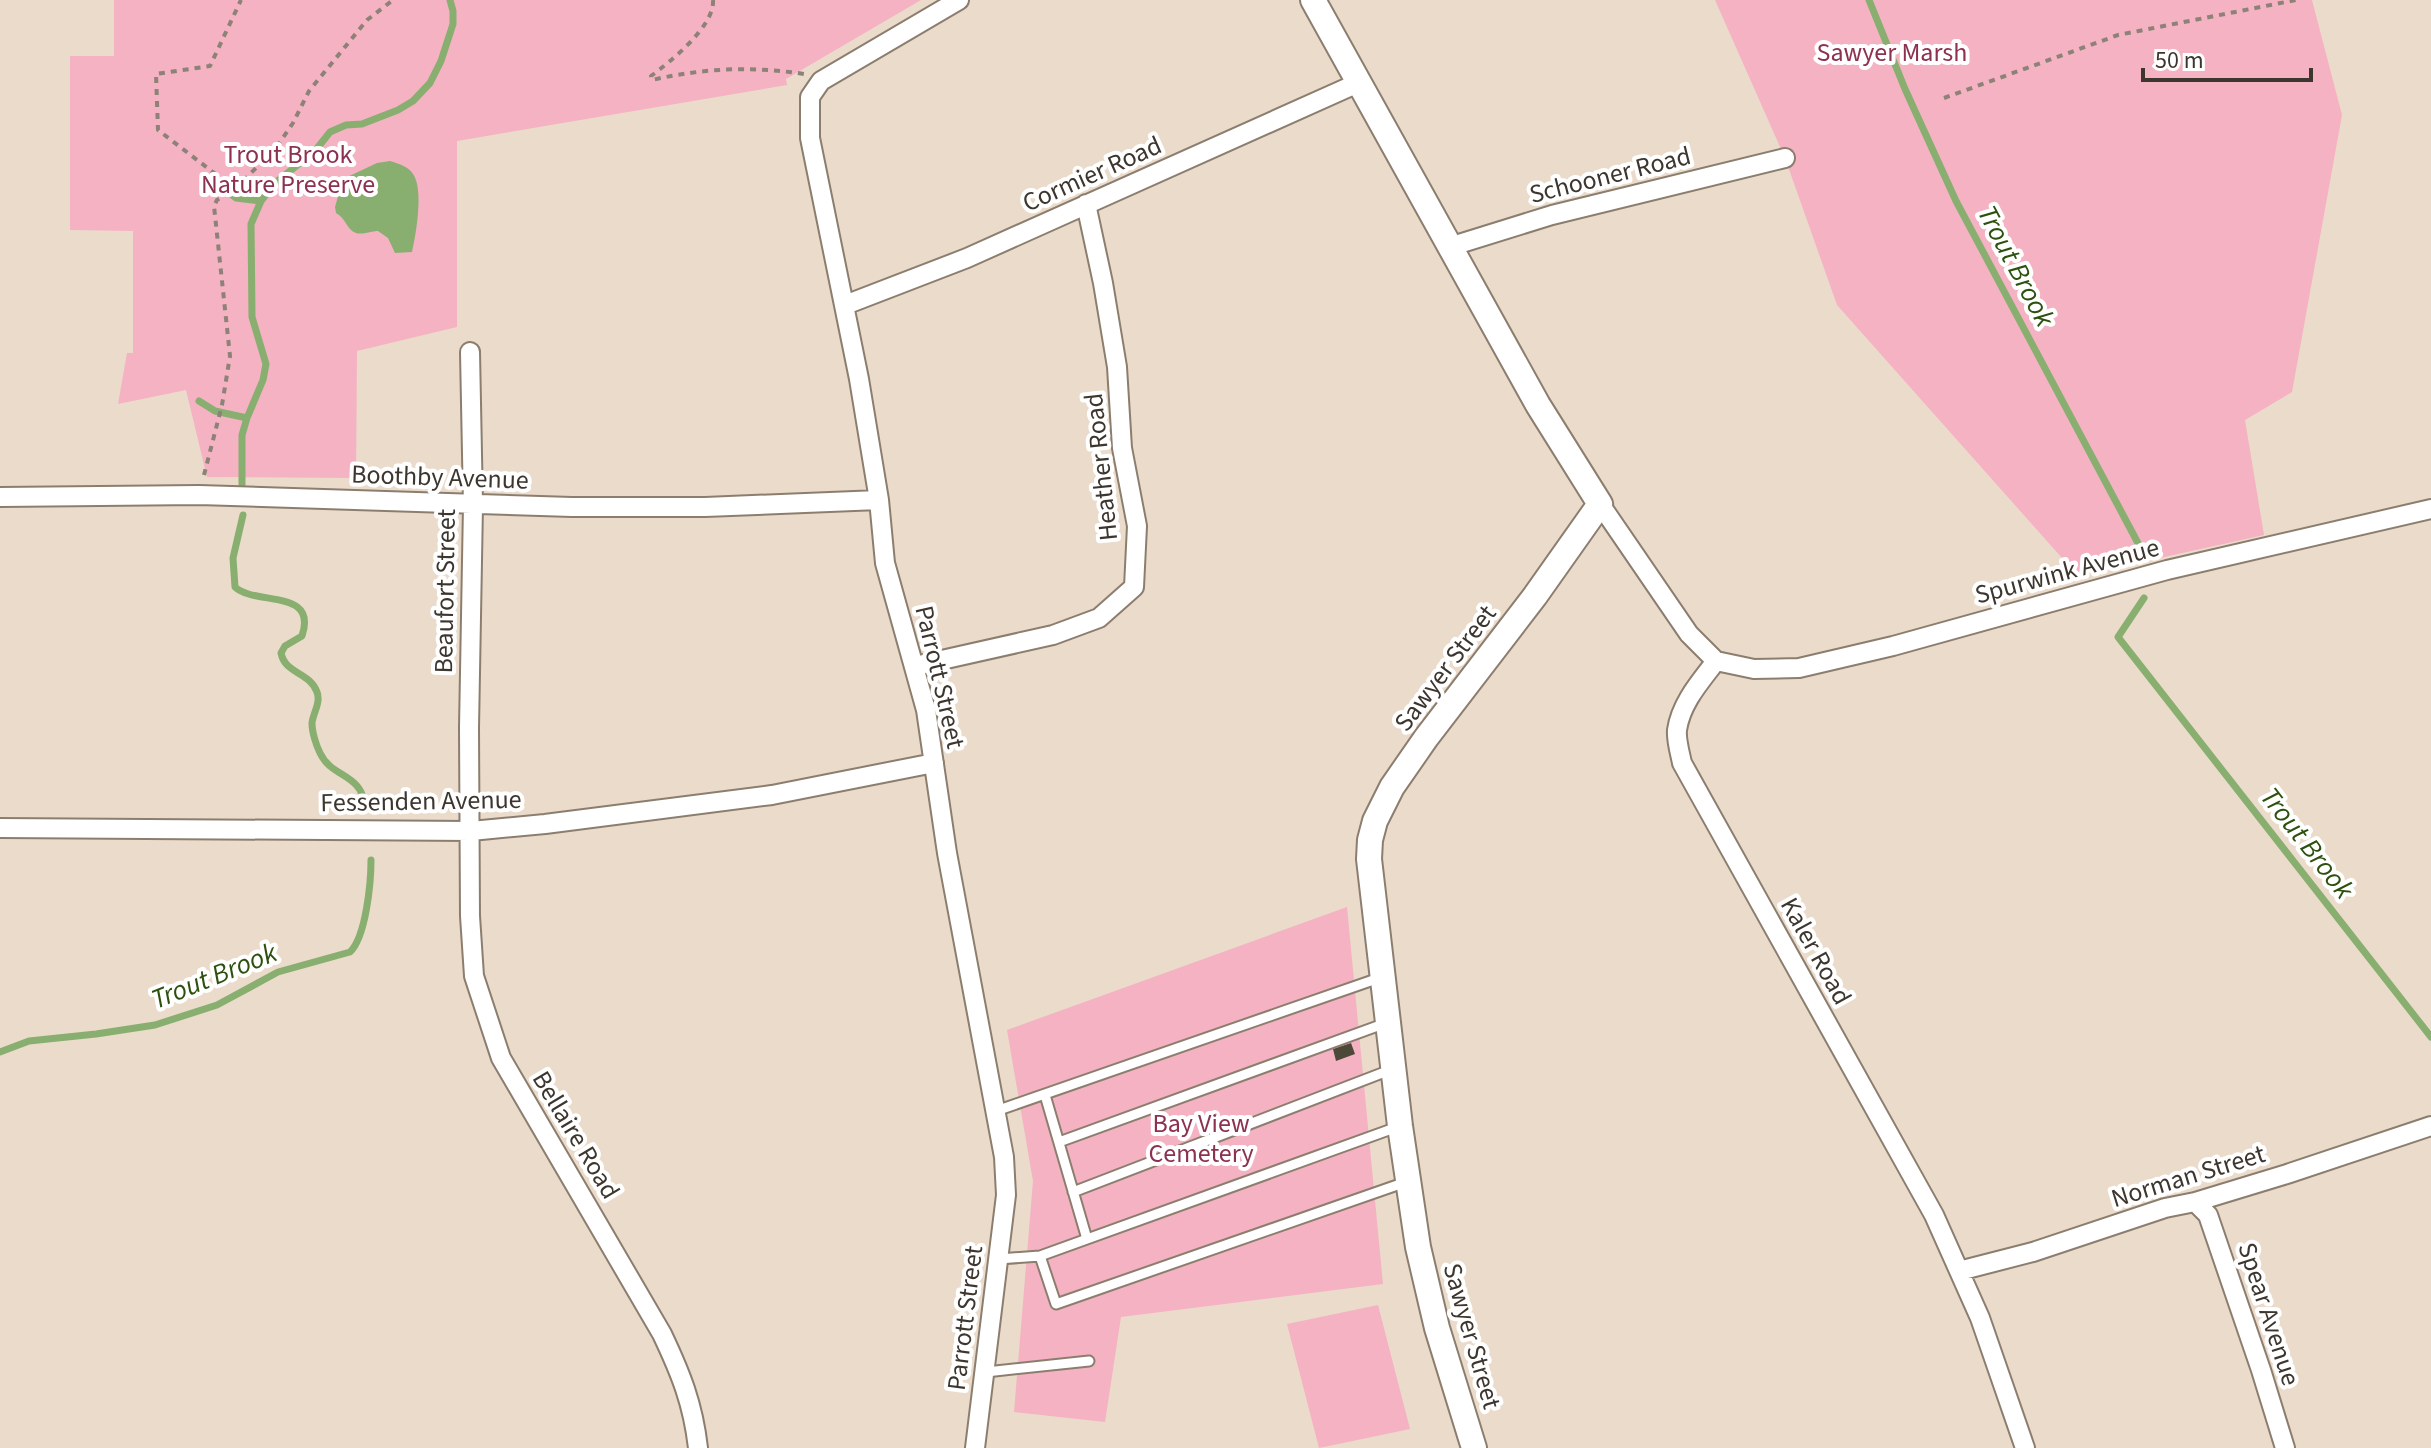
<svg xmlns="http://www.w3.org/2000/svg" width="2431" height="1448" viewBox="0 0 2431 1448" font-family="'Source Sans 3',sans-serif">
<style>
.green{fill:#f4b2c3}
.water{fill:#88af70}
.lines{fill:none;stroke-linecap:round;stroke-linejoin:round}
.stream{stroke:#88af70;stroke-width:7}
.building{fill:#4c4938}
.service-casing{stroke:#8c7e6f;stroke-width:13}
.minor-casing{stroke:#8c7e6f;stroke-width:22}
.tertiary-casing{stroke:#8c7e6f;stroke-width:28}
.path{stroke:#8d8277;stroke-width:4;stroke-dasharray:6 6;stroke-linecap:butt}
.service{stroke:#fff;stroke-width:9}
.minor{stroke:#fff;stroke-width:18}
.tertiary{stroke:#fff;stroke-width:24}
.labels{text-anchor:middle;dominant-baseline:central;stroke-width:8;stroke-linejoin:round;paint-order:stroke}
.park-label{font-size:26px;fill:#8d3151;stroke:#fff}
.street-label{font-size:26px;fill:#3c362f;stroke:#fff}
.water-label{font-size:28px;font-style:italic;fill:#2c500d;stroke:#fff}
</style>
<rect width="100%" height="100%" fill="#ebdbcb"/>
<path class="green" d="M114 0H921L786 79 787 85 457 141V327L357 351 356 478 207 477 186 390 118 404 127 353H133V231L70 230V56H114Z
M1715 0H2312L2342 115 2292 392 2245 420 2264 535 2078 576 1837 305 1785 158Z
M1347 907 1383 1284 1121 1317 1105 1422 1014 1412 1033 1181 1007 1030Z
M1378 1305 1410 1429 1319 1448 1287 1324Z"/>
<path class="water" d="M390 161C399 164 408 166 413 174 424 189 416 235 412 252L395 253 388 238 378 231C372 231 362 235 356 233 347 230 345 217 336 213L335 207 343 179 377 163Z"/>
<g class="lines">
<path class="stream" d="M1869 0 1905 89 1956 201 2139 545
M223 185 224 189 236 198 261 201
M199 401 215 411 247 418
M242 487V435L247 418 263 380 266 364 252 317 251 224 261 201 275 183 315 151 330 132 346 125 362 124 398 110 413 101 430 83 441 61 453 24V11L450 0
M243 515 233 558 235 587C255 606 318 588 302 636L285 646 281 653C285 674 310 672 317 692 321 703 313 713 312 723 312 732 316 745 320 753 329 772 346 773 357 786 363 792 364 801 367 809
M2144 598 2118 637 2431 1037
M0 1052 29 1041 96 1034 155 1025 217 1005 278 972 350 952C366 937 371 882 371 860"/>
</g>
<path class="building" d="M1351 1043 1355 1054 1336 1061 1333 1049Z"/>
<g class="lines">
<defs>
<path id="service" d="M1045 1095 1087 1239
M996 1111 1382 977
M1059 1142 1386 1023
M1073 1192 1390 1070
M1040 1256 1056 1304 1406 1182
M999 1259 1040 1256 1400 1126
M986 1372 1089 1361"/>
<path id="minor" d="M959 0 821 81 810 97V138L859 379 879 500 885 563 926 710 947 853 1004 1157 1006 1195 975 1448
M1449 247 1552 215 1785 158
M845 305 967 258 1358 83
M470 352 473 505 469 728 470 916 474 976 501 1058 662 1334C681 1374 693 1404 698 1448
M0 497 199 495 572 507H705L879 500
M1600 504 1689 634 1716 661
M1716 661C1700 682 1681 703 1677 730 1676 740 1680 753 1682 763L1934 1215 1980 1318 2025 1448
M1716 661 1754 669 1799 668 1893 646 2167 570 2431 509
M915 666 1053 635 1099 618 1134 587 1137 526 1122 448 1117 367 1103 283 1086 204
M0 828 471 831 545 824 772 795 934 763
M2195 1202 2208 1215 2261 1370 2285 1448
M1959 1271 2033 1252 2165 1208 2195 1202 2287 1174 2431 1126"/>
<path id="tertiary" d="M1313 0 1538 405 1600 504 1535 596 1426 738 1392 787 1375 821 1370 840 1369 859 1400 1126 1418 1247 1437 1328 1474 1448"/>
</defs>
<use href="#service" class="service-casing"/>
<use href="#minor" class="minor-casing"/>
<use href="#tertiary" class="tertiary-casing"/>
<path class="path" d="M713 0C715 26 670 62 651 76L652 80C704 68 752 66 804 74
M1944 98 2118 35 2296 0
M235 189 158 130 156 74 210 66 241 0
M204 475 222 405 230 356 214 206 217 200 235 189 276 148 293 123 309 91 367 20 393 0"/>
<use href="#service" class="service"/>
<use href="#minor" class="minor"/>
<use href="#tertiary" class="tertiary"/>
</g>
<g class="labels">
<g class="park-label">
<text x="1892" y="52">Sawyer Marsh</text>
<text x="288" y="154">Trout Brook<tspan x="288" dy="30">Nature Preserve</tspan></text>
<text x="1201" y="1123">Bay View<tspan x="1201" dy="30">Cemetery</tspan></text>
</g>
<g class="street-label">
<text transform="translate(1092 174) rotate(-24)">Cormier Road</text>
<text transform="translate(1610 175) rotate(-14)">Schooner Road</text>
<text transform="translate(1101 467) rotate(-96)">Heather Road</text>
<text transform="translate(440 477) rotate(2)">Boothby Avenue</text>
<text transform="translate(2067 571) rotate(-15)">Spurwink Avenue</text>
<text transform="translate(445 591) rotate(-89)">Beaufort Street</text>
<text transform="translate(1445 668) rotate(-53)">Sawyer Street</text>
<text transform="translate(940 677) rotate(77)">Parrott Street</text>
<text transform="translate(421 801) rotate(-1)">Fessenden Avenue</text>
<text transform="translate(1816 951) rotate(61)">Kaler Road</text>
<text transform="translate(576 1135) rotate(59)">Bellaire Road</text>
<text transform="translate(2188 1176) rotate(-17)">Norman Street</text>
<text transform="translate(2269 1314) rotate(72)">Spear Avenue</text>
<text transform="translate(965 1318) rotate(-83)">Parrott Street</text>
<text transform="translate(1472 1336) rotate(74)">Sawyer Street</text>
</g>
<g class="water-label">
<text transform="translate(2016 266) rotate(62)">Trout Brook</text>
<text transform="translate(2307 843) rotate(52)">Trout Brook</text>
<text transform="translate(214 976) rotate(-22)">Trout Brook</text>
</g>
</g>
<path d="M2143 68v12h168v-12" fill="none" stroke="#3c362f" stroke-width="4"/>
<text x="2155" y="68" font-size="24" fill="#3c362f" stroke="#ffffff" stroke-width="6" paint-order="stroke">50 m</text>
</svg>
